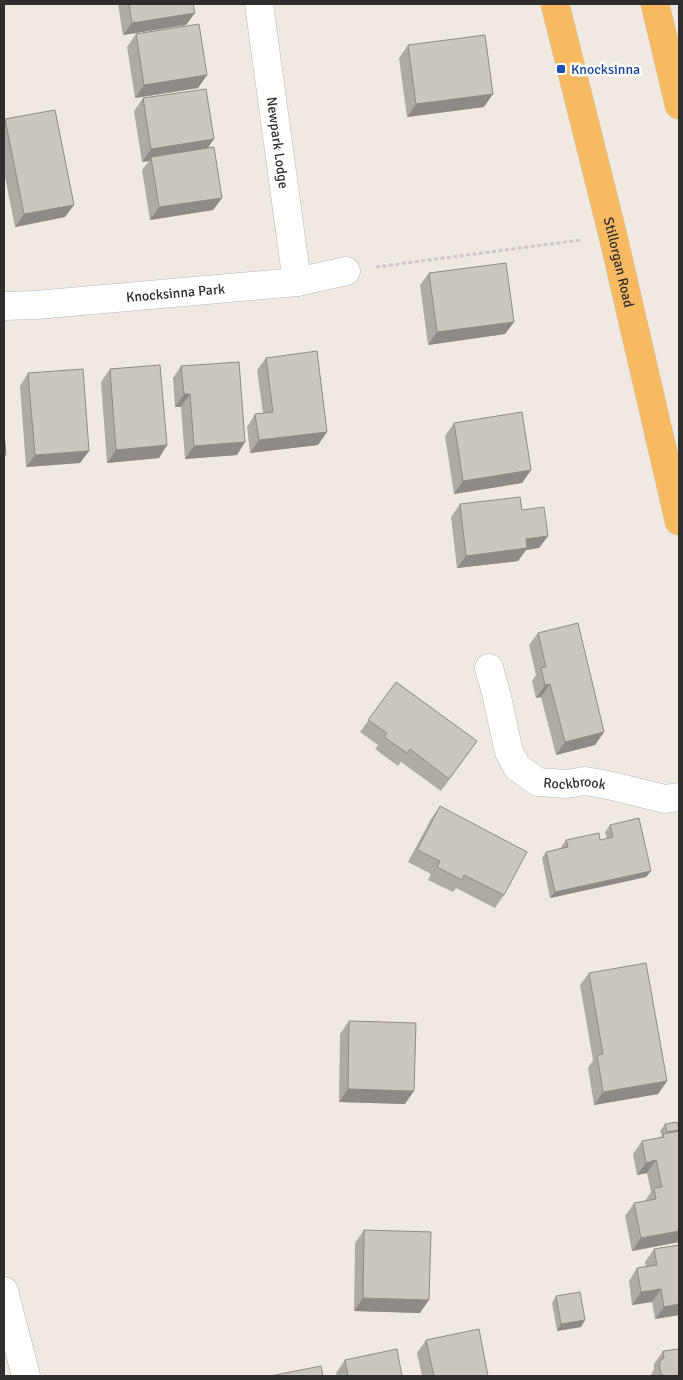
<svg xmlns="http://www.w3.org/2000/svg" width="683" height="1380" viewBox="0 0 683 1380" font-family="Signika,sans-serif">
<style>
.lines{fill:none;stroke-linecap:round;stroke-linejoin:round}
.minor-casing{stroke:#b4b7c1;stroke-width:29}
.trunk-casing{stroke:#c9c9c9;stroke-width:29}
.path{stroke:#c9c9c9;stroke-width:3;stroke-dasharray:4 2.5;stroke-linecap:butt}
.minor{stroke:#fff;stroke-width:28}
.trunk{stroke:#f8ba60;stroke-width:28}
.wall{fill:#afaba4}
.shaded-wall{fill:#8e8b86}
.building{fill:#cbc7bf;stroke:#8e8b86}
.transit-dot{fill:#1a4fb4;stroke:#fff;stroke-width:2}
.labels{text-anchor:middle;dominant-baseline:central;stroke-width:5;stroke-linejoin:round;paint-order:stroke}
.transit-label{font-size:14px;fill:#164399;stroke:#fff;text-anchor:start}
.street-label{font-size:14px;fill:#2e2e2e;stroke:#fff}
</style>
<rect width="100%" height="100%" fill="#efe9e1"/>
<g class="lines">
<defs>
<g id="minor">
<path id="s1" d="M259 4 297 282"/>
<path id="s2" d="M4 306 36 305 297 282 346 271"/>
<path id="s3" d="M489 668 496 693 509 752 517 767 538 782 566 784 585 781 608 785 665 799 679 797"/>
<path d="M4 1291 26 1376"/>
</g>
<g id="trunk">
<path id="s4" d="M555 4 613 236 679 521"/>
<path d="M655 4 679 105"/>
</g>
</defs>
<use href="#minor" class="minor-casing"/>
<use href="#trunk" class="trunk-casing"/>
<path class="path" d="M376 267 581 240"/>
<use href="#minor" class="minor"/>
<use href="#trunk" class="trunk"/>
</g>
<path class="wall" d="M118 4H193L186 25 123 35Z
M136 34 207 75 198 88 135 98 127 47Z
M408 45 484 107 407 117 399 58Z
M143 98 208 148 222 198 213 210 150 220 142 170 149 161 142 162 134 111Z
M5 119 65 217 15 227 4 172V121Z
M429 273 514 322 505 334 428 345 420 285Z
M266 358 327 432 318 445 250 453 247 427 255 414 263 413 257 370Z
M181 366 245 442 237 455 185 459 181 407H175L173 378Z
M110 369 167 445 159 458 107 463 101 382Z
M28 373 89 451 80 463 26 467 20 386Z
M454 423 531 470 522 483 454 494 445 436Z
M460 504 522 510 548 536 539 548 526 550 518 561 457 568 451 517Z
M538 633 604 732 595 745 556 755 541 697 536 698 532 681 536 675 529 645Z
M396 682 477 741 441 791 401 762 398 766 375 749 378 745 360 732Z
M440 806 504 895 495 908 456 888 453 892 428 880 431 874 408 862 431 819Z
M610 825 651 871 646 877 550 898 542 858 546 852 561 848V847L566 840H600L607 839 605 832Z
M589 973 667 1081 658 1094 594 1105 588 1068 593 1060 580 985Z
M349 1021 405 1104 339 1102 340 1034Z
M665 1124 679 1130 678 1131 679 1242 632 1251 625 1216 634 1203 645 1201 651 1192 647 1173 637 1175 633 1154 642 1141 661 1137 662 1136 660 1131Z
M364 1230 420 1313 354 1311 355 1243Z
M654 1249 679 1315 655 1319 652 1302 632 1305 629 1281 637 1268 646 1267 645 1262Z
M556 1296 585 1320 581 1327 557 1331 552 1303Z
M426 1340 488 1376H422L417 1353Z
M663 1351 679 1376H651L652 1373 654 1369V1364Z
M345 1360 402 1376H337L336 1373Z"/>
<path class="shaded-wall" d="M195 13 186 25 123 35 132 23Z
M207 75 198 88 135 98 144 85Z
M493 94 484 107 407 117 416 104Z
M214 139 205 152 151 157 149 161 142 162 151 149Z
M222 198 213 210 150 220 159 207Z
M74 205 65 217 15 227 24 214Z
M514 322 505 334 428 345 437 332Z
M184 394H190L181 407H175Z
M327 432 318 445 250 453 259 440Z
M245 442 237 455 185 459 194 446Z
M167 445 159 458 107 463 116 450Z
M89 451 80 463 26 467 35 455Z
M531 470 522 483 454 494 463 481Z
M548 536 539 548 526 550 518 561 457 568 466 556 526 539Z
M550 684 541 697 536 698 545 685Z
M604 732 595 745 556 755 565 742Z
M651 871 646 877 550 898 555 892Z
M667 1081 658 1094 594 1105 603 1092Z
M348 1089 414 1091 405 1104 339 1102Z
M656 1160 647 1173 637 1175 646 1163Z
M679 1231V1242L632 1251 641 1238Z
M661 1289 652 1302 632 1305 641 1292Z
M363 1298 429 1300 420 1313 354 1311Z
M679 1304V1315L655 1319 664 1307Z
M585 1320 581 1327 557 1331 561 1324Z"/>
<path class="building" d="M129 4H193L195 13 132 23Z
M199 24 207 75 144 85 136 34Z
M485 35 493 94 416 104 408 45Z
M206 89 214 139 151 149 143 98Z
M55 110 74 205 24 214 5 119Z
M214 147 222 198 159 207 151 157Z
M506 263 514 322 437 332 429 273Z
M317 351 327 432 259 440 255 414 273 412 266 358Z
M239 362 245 442 194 446 190 394H184L181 366Z
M160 365 167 445 116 450 110 369Z
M83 369 89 451 35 455 28 373Z
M522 412 531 470 463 481 454 423Z
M4 433 6 455H4Z
M520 497 522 510 544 507 548 536 526 539 527 548 466 556 460 504Z
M578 623 604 732 565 742 550 684 545 685 541 668 546 667 538 633Z
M396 682 477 741 449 779 410 749 407 753 384 737 387 733 368 720Z
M440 806 527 852 504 895 464 875 462 880 437 867 440 861 417 850Z
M639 818 651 871 555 892 546 852 568 847 566 840 599 833 600 840 613 837 610 825Z
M646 963 667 1081 603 1092 597 1055 603 1054 589 973Z
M349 1021 416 1023 414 1091 348 1089Z
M677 1122 679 1130 667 1132 665 1124Z
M679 1131V1231L641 1238 634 1203 656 1199 654 1188 662 1187 656 1160 646 1163 642 1141 664 1137 663 1134Z
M364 1230 431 1232 429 1300 363 1298Z
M679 1245V1304L664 1307 661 1289 641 1292 637 1268 657 1265 654 1249Z
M580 1292 585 1320 561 1324 556 1296Z
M479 1329 488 1376H434L426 1340Z
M397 1349 402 1376H348L345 1360Z
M679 1349V1376H665L661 1374 659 1364 661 1360 664 1358 663 1351Z
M321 1366 323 1376H270Z"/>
<rect class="transit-dot" x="556" y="64" width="10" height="10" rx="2.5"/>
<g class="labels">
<g class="transit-label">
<text x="571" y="69">Knocksinna</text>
</g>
<g class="street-label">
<text stroke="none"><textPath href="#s1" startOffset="140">Newpark Lodge</textPath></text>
<text stroke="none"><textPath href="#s4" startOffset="266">Stillorgan Road</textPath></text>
<text stroke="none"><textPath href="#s2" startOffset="172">Knocksinna Park</textPath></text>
<text stroke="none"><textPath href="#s3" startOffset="166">Rockbrook</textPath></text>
</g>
</g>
<rect width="683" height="1380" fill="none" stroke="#2e2e2e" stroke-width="10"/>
</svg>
